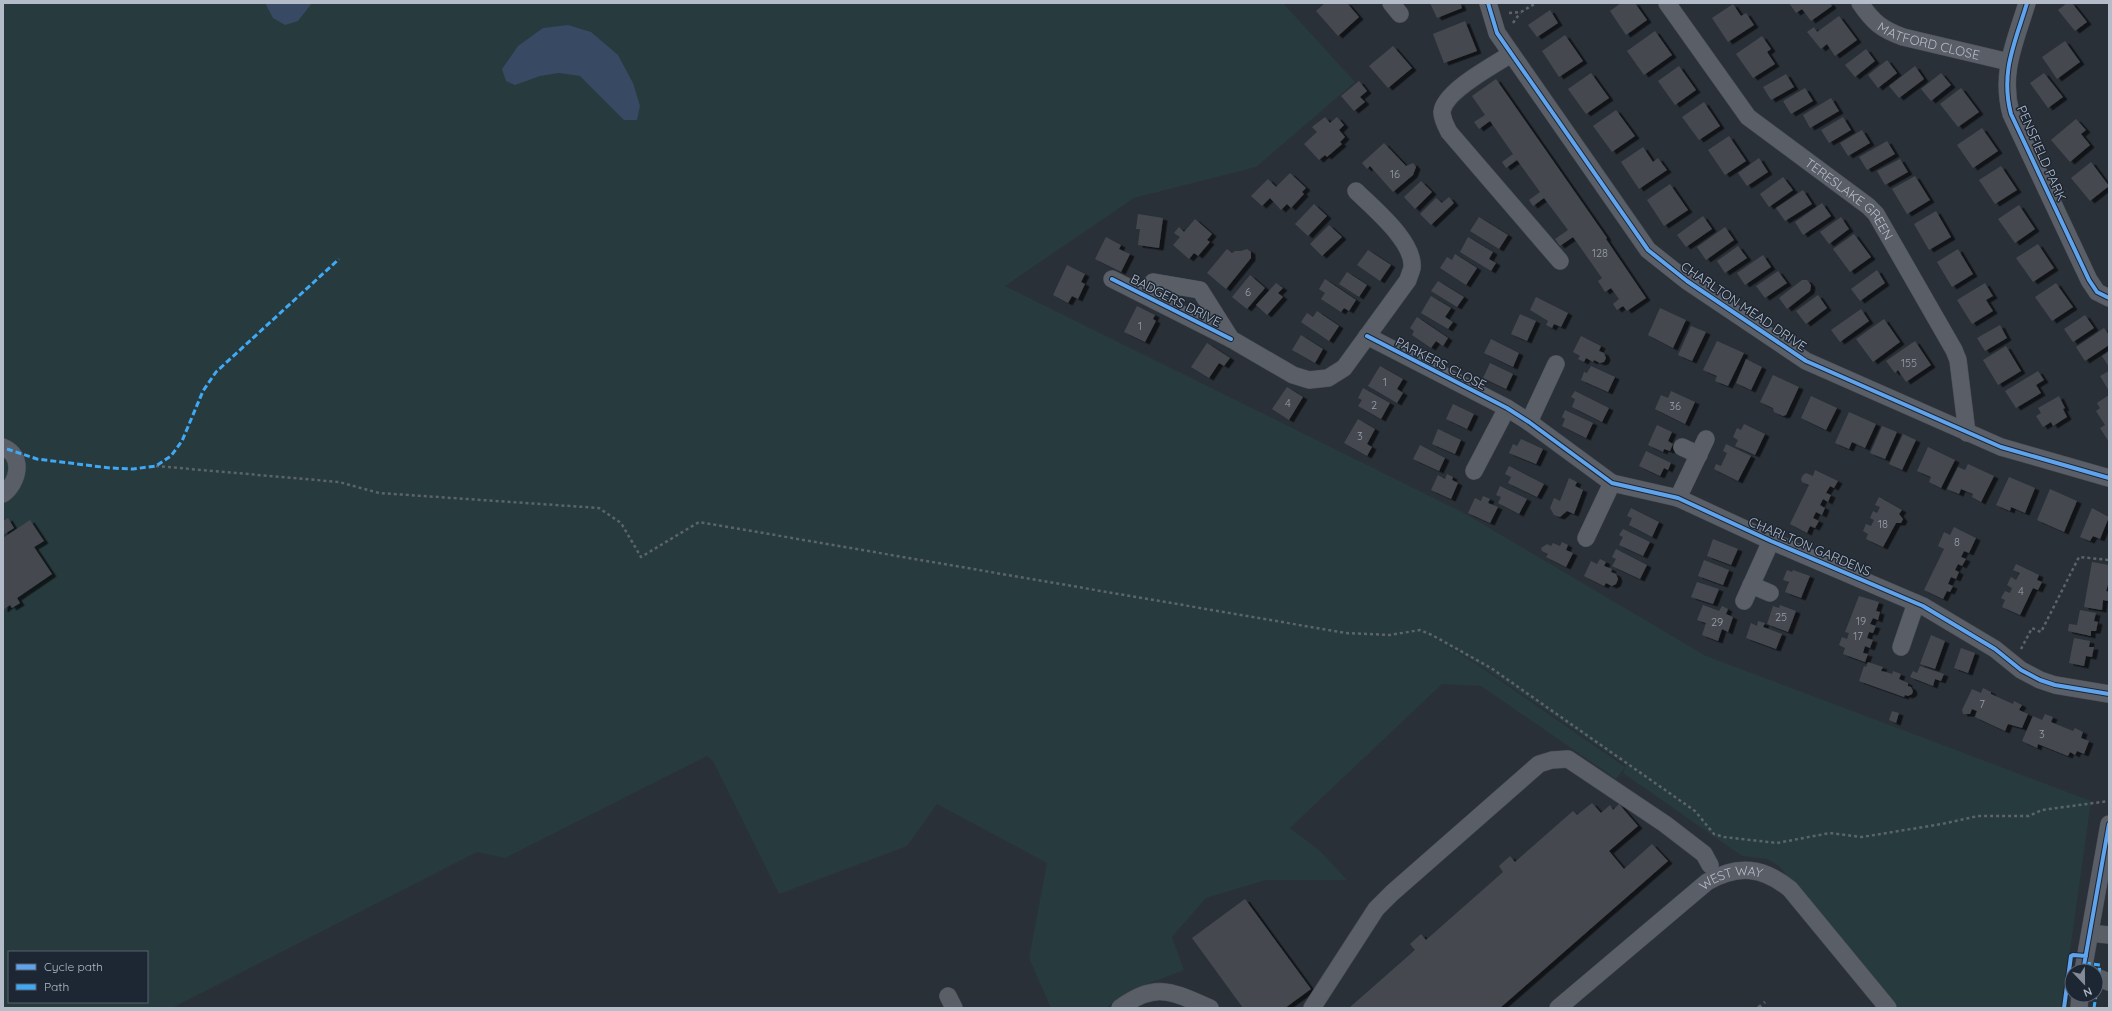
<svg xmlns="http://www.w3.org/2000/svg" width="2112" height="1011" viewBox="0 0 2112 1011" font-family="Quicksand,sans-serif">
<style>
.green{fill:#273a3e;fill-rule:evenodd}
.water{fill:#384963}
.building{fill:#444950;filter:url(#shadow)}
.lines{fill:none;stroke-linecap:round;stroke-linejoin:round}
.minor-casing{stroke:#484c53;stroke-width:18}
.path{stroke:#5d636a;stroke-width:2.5;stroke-dasharray:3 3;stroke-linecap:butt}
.minor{stroke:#5a5e66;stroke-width:17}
.rail{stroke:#595d64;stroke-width:3;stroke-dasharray:4 4;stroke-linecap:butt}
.quiet{stroke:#3fa9f5;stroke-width:3;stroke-dasharray:6 3;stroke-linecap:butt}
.cycleway-casing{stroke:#1d2633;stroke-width:6}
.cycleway{stroke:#60a3ed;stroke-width:4}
.labels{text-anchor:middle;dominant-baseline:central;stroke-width:3;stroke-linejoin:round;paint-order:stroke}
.number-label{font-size:11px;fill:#989fab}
.street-label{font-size:13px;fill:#b4bcc9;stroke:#1d2633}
</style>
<defs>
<filter id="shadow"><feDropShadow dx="4.5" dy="2.5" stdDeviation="0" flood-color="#0009"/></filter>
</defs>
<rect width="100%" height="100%" fill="#2a3038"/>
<path class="green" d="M3 3H1283L1355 82 1256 167 1134 198 1005 286 1464 513 1706 656 2091 801 2062 1008H1899L1779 866 1767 859 1742 856 1623 773 1626 765 1483 667 1428 634 1479 666 1625 767 1616 779 1481 686 1442 684 1290 828 1320 851 1347 880H1266L1206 898 1172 937 1184 970 1128 991 1106 1008H1051L1029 958 1047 863 937 804 907 846 779 894 713 761 707 756 505 858 477 852 172 1008H3ZM9 952H147V1002H9Z"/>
<path class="water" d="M265 3H312L298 21 285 25 273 18Z
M568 25 591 32 618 55 633 83 640 106 637 120H624L580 76 559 73 540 76 515 85 506 81 502 69 518 46 543 28Z"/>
<path class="building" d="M1325 3H1347L1359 17 1338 36 1316 11Z
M1430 3H1460L1462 8 1437 18Z
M1621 3H1635L1647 20 1626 35 1610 11Z
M1789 3H1830L1832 6 1811 21 1802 9 1796 13Z
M2067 3H2072L2087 22 2075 31 2058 10Z
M1733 4 1741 16 1746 13 1754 25 1728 42 1712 18Z
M1550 10 1558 23 1537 37 1528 25Z
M1839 16 1857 40 1835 56 1827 44 1821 49 1807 32 1814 27 1817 32Z
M1465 21 1477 51 1444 63 1433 34Z
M1655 31 1672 55 1644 75 1627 51Z
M1565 35 1583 61 1559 77 1542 51Z
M1762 36 1771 49 1767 52 1775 64 1753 78 1736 54Z
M2065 41 2080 62 2057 79 2042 57Z
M1393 46 1412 68 1388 88 1369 66Z
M1866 49 1875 61 1855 77 1845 65Z
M1887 60 1897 73 1878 88 1868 75Z
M1679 66 1696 90 1675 105 1658 81Z
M1915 66 1924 79 1899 98 1889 86Z
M1591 73 1609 98 1586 114 1568 89Z
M1941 73 1951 85 1931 101 1921 89Z
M2044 73 2063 97 2048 108 2030 83Z
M1786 74 1794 87 1771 100 1763 87Z
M1496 79 1607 238 1606 239 1646 298 1627 311 1623 306 1617 310 1613 304 1619 299 1611 288 1605 292 1598 281 1602 278 1573 237 1560 246 1555 239 1568 230 1544 198 1533 206 1529 200 1540 192 1517 160 1506 168 1502 162 1513 154 1490 121 1479 129 1474 122 1485 115 1472 96Z
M1359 81 1367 91 1360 97 1365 102 1354 111 1341 96Z
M1805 88 1813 101 1791 114 1783 101Z
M1961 88 1979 112 1958 127 1940 104Z
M1831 98 1839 111 1810 128 1803 115Z
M1704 102 1720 126 1699 140 1682 117Z
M1616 110 1635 136 1612 152 1593 126Z
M1325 117 1330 123 1337 117 1344 125 1339 130 1345 137 1340 142 1342 144 1327 157 1325 155 1319 160 1304 144 1317 132 1312 127Z
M1843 117 1851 130 1829 143 1821 130Z
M2076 119 2086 130 2081 134 2090 145 2070 162 2051 140Z
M1982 128 1998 151 1973 168 1957 145Z
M1862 130 1870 143 1848 156 1840 143Z
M1729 136 1746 161 1725 175 1708 150Z
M1887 141 1895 154 1867 170 1859 157Z
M1384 143 1406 166 1413 163 1416 167 1413 175 1393 192 1370 166 1367 169 1362 163Z
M1643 147 1653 162 1658 158 1667 170 1639 189 1621 162Z
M1759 158 1768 172 1747 186 1738 173Z
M1900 159 1908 172 1885 185 1877 171Z
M2091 162 2109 186 2090 201 2071 178Z
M2001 166 2017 190 1995 204 1979 180Z
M1290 173 1306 188 1302 192 1304 194 1291 208 1287 204 1281 210 1270 198 1262 206 1251 196 1268 179 1276 187Z
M1915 176 1930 200 1907 214 1892 189Z
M1783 177 1793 190 1769 207 1760 194Z
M1421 181 1432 192 1415 209 1404 197Z
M1670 184 1688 210 1664 226 1647 200Z
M1803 190 1812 204 1785 221 1776 208Z
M1449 197 1454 203 1431 225 1420 214 1436 198 1442 203Z
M1822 203 1831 216 1803 235 1795 222Z
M1314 204 1327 216 1308 236 1295 224Z
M2019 205 2035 229 2015 243 1998 219Z
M1936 211 1951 237 1929 250 1914 224Z
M1138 214 1163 218 1159 248 1138 245 1140 229H1136Z
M1703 216 1712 229 1686 247 1677 235Z
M1479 217 1508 235 1499 249 1470 231Z
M1841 217 1849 229 1829 244 1820 232Z
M1195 219 1212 234 1207 240 1210 242 1198 256 1194 253 1189 259 1173 245 1180 237 1174 233 1179 227 1184 232Z
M1329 225 1342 237 1322 256 1310 244Z
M1725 227 1734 240 1706 260 1697 247Z
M1854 234 1871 257 1850 272 1833 249Z
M1106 237 1121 245 1119 249 1130 254 1121 272 1095 259Z
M1468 237 1493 252 1489 259 1496 263 1491 271 1460 252Z
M2038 244 2054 268 2033 282 2016 258Z
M1738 246 1747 258 1725 273 1717 261Z
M1227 249 1232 253 1235 251H1241L1247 249 1251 252V258L1226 289 1207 273Z
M1958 249 1973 274 1952 287 1937 262Z
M1368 250 1391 265 1380 281 1357 265Z
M1455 254 1477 268 1466 285 1440 268 1447 257 1452 260Z
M1763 255 1771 267 1745 285 1737 273Z
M1067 265 1085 274 1081 282 1085 284 1078 299 1072 296 1068 303 1053 295Z
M1877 270 1885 283 1860 301 1851 289Z
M1778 271 1787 283 1765 298 1756 286Z
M1347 272 1367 285 1359 297 1339 284Z
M1250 275 1265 288 1247 309 1232 297Z
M1325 279 1356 300 1349 311 1344 308 1341 312 1321 299 1325 293 1319 289Z
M1802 280H1807L1811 285 1810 291 1787 309 1779 298Z
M1438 281 1464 297 1457 307 1431 291Z
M1276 283 1283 288 1278 293 1283 297 1267 315 1256 305Z
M1985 283 1993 296 1986 300 1993 311 1972 324 1957 300Z
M2056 283 2073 307 2052 321 2035 297Z
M1818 295 1827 308 1806 324 1796 311Z
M1431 296 1451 308 1445 317 1453 322 1448 329 1421 313Z
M1536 297 1568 313 1561 327 1554 324 1552 328 1546 325 1548 321 1530 310Z
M1137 306 1155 315 1153 319 1156 321 1145 342 1124 332Z
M1660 308 1686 320 1673 348 1648 335Z
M1861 309 1869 321 1840 342 1831 330Z
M1317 311 1339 326 1329 341 1301 322 1307 313 1313 317Z
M1520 314 1536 321 1527 341 1511 334Z
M2085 315 2094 328 2073 342 2064 329Z
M1417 317 1448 338 1443 346 1436 341 1431 348 1412 335 1414 331 1410 328Z
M1884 319 1900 342 1873 362 1856 339Z
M2000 325 2007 338 1985 351 1977 338Z
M1691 326 1706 332 1692 361 1678 355Z
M2104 328 2109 335V345L2085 361 2076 347Z
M1301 335 1323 349 1315 363 1292 350Z
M1581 336 1601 346 1599 351 1604 353 1606 358 1604 362 1600 363 1594 360 1593 362 1586 358 1584 362 1578 359 1580 356 1573 352Z
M1491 339 1519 353 1513 367 1484 353Z
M1717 341 1744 353 1728 386 1715 381 1717 376 1703 370Z
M1915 341 1931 365 1906 382 1898 370 1895 373 1886 361Z
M1207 343 1230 358 1224 366 1219 363 1209 378 1191 367Z
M2006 346 2021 371 1998 385 1983 360Z
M2109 351V367L2102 356Z
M1746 359 1762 367 1751 390 1736 383Z
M1490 363 1513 374 1506 389 1483 378Z
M1380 366 1403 379 1397 389 1403 393 1397 403 1368 386Z
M1591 366 1615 377 1608 392 1581 380 1584 372 1587 373Z
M2038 371 2044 380 2036 385 2041 393 2016 408 2005 391Z
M2109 371V391L2100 376Z
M1773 375 1799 387 1786 415 1783 416 1774 412 1773 408 1760 402Z
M1287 387 1303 397 1289 420 1272 409Z
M1363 388 1390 403 1381 419 1358 406 1362 400 1358 398Z
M1575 391 1609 408 1602 422 1572 407 1575 399 1571 397Z
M1671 391 1695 402 1685 424 1655 409 1661 395 1668 398Z
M2109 395V442L2100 428 2105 425 2096 411 2100 408 2097 403Z
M1811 396 1837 408 1826 430 1801 418Z
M2059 396 2065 408 2063 409 2067 417 2053 426 2051 422 2043 427 2036 416 2041 413 2038 408Z
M1453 404 1474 414 1467 429 1446 419Z
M1565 410 1593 423 1586 438 1562 426 1565 419 1562 417Z
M1849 412 1876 424 1865 448 1852 442 1849 449 1835 443Z
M1358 419 1375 429 1367 444 1372 447 1367 456 1344 443Z
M1744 424 1765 434 1755 455 1735 446 1738 440 1733 437 1737 428 1741 430Z
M1657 425 1672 432 1668 441 1673 444 1670 451 1664 449 1663 452 1648 445Z
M1882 426 1897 432 1885 459 1870 453Z
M1438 429 1461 440 1455 454 1432 444Z
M1903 434 1916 440 1902 470 1889 464Z
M1521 439 1543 449 1536 464 1509 453 1513 444 1517 446Z
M1726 444 1751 456 1738 481 1714 469 1716 464 1721 466 1727 453 1723 451Z
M1420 445 1445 458 1439 471 1413 459Z
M1928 447 1955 460 1941 488 1929 482 1931 477 1917 471Z
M1646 451 1671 463 1668 470 1664 468 1660 476 1639 466Z
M1968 464 1994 476 1981 502 1972 497 1973 494 1961 489 1959 494 1947 489 1958 467 1965 470Z
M1509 466 1544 484 1537 497 1508 483 1511 477 1505 474Z
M1815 470 1838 481 1834 488 1830 486 1826 493 1831 495 1828 502 1823 499 1820 505 1825 508 1822 515 1816 512 1813 518 1819 521 1815 528 1810 526 1807 533 1790 524 1809 485 1802 482 1801 479 1803 475 1806 473 1813 476Z
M1447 474 1453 477 1452 480 1458 483 1451 499 1431 490 1438 475 1445 479Z
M2009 477 2035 488 2025 513 2011 507 2010 511 1996 505Z
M1569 478 1577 482 1575 486 1583 490 1574 514 1567 511 1560 517 1554 515 1550 508 1554 498 1560 501Z
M1500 486 1527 499 1519 514 1498 503 1501 497 1496 495Z
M2050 489 2077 501 2064 532 2037 520Z
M1483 496 1490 499 1488 503 1498 507 1490 523 1468 513 1475 498 1481 501Z
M1879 497 1902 510 1899 514 1903 519 1901 523H1896L1883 547 1866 539 1868 534 1863 531 1866 524 1871 526 1874 520 1870 518 1873 511 1877 513 1880 507 1875 505Z
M1631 508 1659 522 1652 537 1629 525 1632 518 1627 516Z
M2092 508 2109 517 2100 539 2093 536 2090 541 2080 537Z
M8 518 14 528 3 535V521Z
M30 520 44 541 34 547 52 574 17 598 20 603 12 608 10 605 3 610V538Z
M1954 527 1976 538 1969 553 1964 551 1961 557 1966 559 1962 566 1958 564 1955 570 1959 572 1956 579 1951 577 1948 584 1953 586 1950 592 1947 591 1943 599 1924 590 1944 549 1938 546 1944 532 1950 535Z
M1623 529 1650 542 1643 556 1619 545 1623 537 1619 535Z
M1713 539 1738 549 1731 565 1707 556Z
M1562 542 1568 545 1566 550 1573 553 1566 567 1546 557 1548 554 1542 551 1541 548 1547 544 1551 546 1553 543 1560 546Z
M1616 549 1647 565 1640 579 1612 566 1616 559 1612 557Z
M1600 559 1606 562 1604 566 1612 569 1611 572 1616 574 1618 579 1616 584 1612 586 1606 583 1604 586 1584 576 1591 561 1597 564Z
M1704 560 1729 570 1723 585 1698 576Z
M2092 562 2109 565V581L2106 591 2109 592 2108 601 2103 600 2102 610 2084 607Z
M2016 564 2039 575 2037 580 2042 582 2038 590 2033 588 2020 615 2002 607 2005 600 2001 598 2005 591 2010 593 2012 588 2007 585 2011 577 2016 580 2020 573 2013 570Z
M1787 570 1792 572 1793 570 1810 576 1801 598 1785 592 1789 582 1783 580Z
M1697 582 1719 589 1713 604 1691 597Z
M1859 596 1879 602 1876 611 1880 612 1878 620 1873 618 1870 624 1876 626 1873 633 1869 632 1867 638 1873 640 1870 648 1865 646 1863 653 1868 654 1865 662 1843 654 1845 648 1839 645 1842 637 1847 639 1849 633 1845 632Z
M1703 605 1719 611 1722 606 1728 609 1726 614 1733 617 1728 632 1722 629 1718 641 1702 635 1706 623 1697 620Z
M1780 605 1796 611 1788 632 1767 624 1773 606 1779 608Z
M2080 610 2096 613 2094 621 2098 622 2096 631H2091V636L2068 631 2069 624 2077 625Z
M1758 621 1765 623 1763 627 1782 634 1776 649 1746 638 1751 623 1757 626Z
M1931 635 1945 641 1935 669 1920 664Z
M2074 638 2090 641 2089 647H2094L2092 657 2086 656 2084 666 2069 663Z
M1961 648 1975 653 1968 673 1954 668Z
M1868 662 1883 667 1881 671 1886 672 1892 674 1893 671 1901 674 1899 679 1908 683V686L1911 687 1913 691 1912 694 1908 696 1905 695 1904 697 1859 681 1864 666 1866 667Z
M1920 666 1944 674 1941 681 1935 679 1933 686 1910 677 1913 671 1917 673Z
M1983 688 1991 692V694L2013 704 2014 701 2022 705 2019 710 2028 714 2022 728 2008 724 2005 731 1975 717 1977 711 1972 709 1970 714H1963L1962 710 1972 689 1981 693Z
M1892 711 1899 713 1896 723 1889 720Z
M2045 714 2053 717 2051 722 2073 731 2075 728 2083 732 2081 738 2089 741 2084 754 2077 751 2075 755 2070 752 2068 756 2038 744 2037 748 2022 741 2033 716 2042 720Z
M1592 803 1601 813 1610 805 1613 810 1619 804 1638 826 1609 851 1624 869 1652 844 1668 861 1500 1008H1349L1415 950 1410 944 1421 934 1426 940 1503 872 1499 866 1510 856 1515 862 1573 811 1577 815Z
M1245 899 1311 989 1285 1008H1243L1192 938Z"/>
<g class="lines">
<defs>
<g id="minor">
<path d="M1391 3 1400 14"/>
<path d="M1488 3 1497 33 1648 250 1687 281 1806 361 2001 447 2109 478"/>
<path id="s1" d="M1667 3 1748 117 1868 206 1876 214 1954 350 1958 360 1967 433"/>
<path id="s2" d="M1860 3C1873 22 1881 29 1903 37L2009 62"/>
<path d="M2027 3C2015 43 2000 72 2011 114L2089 280 2097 292 2109 298"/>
<path d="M1511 54C1494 65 1444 91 1442 112 1442 119 1446 126 1449 132L1560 261"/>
<path d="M1112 279 1231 339"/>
<path d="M1153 282 1200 290 1231 339 1293 375 1309 380 1328 378 1344 368 1408 280C1409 276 1411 272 1412 268 1415 242 1373 208 1356 191"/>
<path d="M1367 336 1507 408 1529 422 1612 483 1678 498 1771 541 1923 606 1995 649 2021 670 2040 680 2055 685 2109 694"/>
<path d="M1529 422 1556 364"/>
<path d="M3 447C25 456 18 483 3 494"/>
<path d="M1682 447 1699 455"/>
<path d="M1474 471 1507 408"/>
<path d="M1678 498 1706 439"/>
<path d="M1586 538 1612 483"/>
<path d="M1751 585 1770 593"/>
<path d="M1744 601 1771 541"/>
<path d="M1901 647 1916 603"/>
<path d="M2090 933 2109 935"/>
<path d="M2083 971 2109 824"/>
<path d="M2096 977 2109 982"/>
<path d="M948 996 954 1008"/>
<path d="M1120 1008C1156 981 1173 992 1210 1008"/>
<path d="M1312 1008 1376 909 1392 893 1539 764 1552 760 1568 759 1665 824 1704 854 1710 865"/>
<path id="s3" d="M1558 1008 1707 882C1738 864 1763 867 1790 889L1888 1008"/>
<path d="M2079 1008 2080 995"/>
</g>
</defs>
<use href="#minor" class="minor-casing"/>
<path class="path" d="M1509 13 1521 12 1536 3
M1513 23 1520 13
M156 466 339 482 379 493 599 508 621 523 641 557 699 522 1346 633 1390 635 1420 630 1432 635 1491 668 1695 811 1714 834 1724 837 1777 843 1830 833 1862 837 1942 824 1978 816H2029L2042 810 2109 801
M2021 649 2032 628 2041 632 2079 557 2109 560"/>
<use href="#minor" class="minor"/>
<path class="rail" d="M1758 1008 1765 1002"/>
<path class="quiet" d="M7 449 37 459 110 468 133 469 156 466 171 456 182 441 203 391 216 372 339 259
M2085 963 2100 965 2096 993
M2094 1008 2096 995"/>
<defs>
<path id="cycleway" d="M1488 3 1497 33 1648 250 1687 281 1806 361 2001 447 2109 478
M2027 3C2015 43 2000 72 2011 114L2089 280 2097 292 2109 298
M1112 279 1231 339
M1367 336 1507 408 1529 422 1612 483 1678 498 1771 541 1923 606 1995 649 2021 670 2040 680 2055 685 2109 694
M2083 971 2109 824
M2064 1008 2071 956 2073 955 2086 956"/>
</defs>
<use href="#cycleway" class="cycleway-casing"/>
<use href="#cycleway" class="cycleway"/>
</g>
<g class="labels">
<g class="number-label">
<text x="1395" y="174">16</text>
<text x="1600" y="253">128</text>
<text x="1248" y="292">6</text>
<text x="1140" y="326">1</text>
<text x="1909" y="363">155</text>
<text x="1385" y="382">1</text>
<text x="1288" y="403">4</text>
<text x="1374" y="405">2</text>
<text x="1675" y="406">36</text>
<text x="1360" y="436">3</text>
<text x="1883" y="524">18</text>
<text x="1957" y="542">8</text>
<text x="2021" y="591">4</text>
<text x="1781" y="617">25</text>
<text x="1861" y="621">19</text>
<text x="1717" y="622">29</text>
<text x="1858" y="636">17</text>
<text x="1982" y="704">7</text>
<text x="2042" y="734">3</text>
</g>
<g class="street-label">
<text stroke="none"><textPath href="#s2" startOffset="82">MATFORD CLOSE</textPath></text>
<text transform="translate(2042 153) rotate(66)">PENSFIELD PARK</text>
<text stroke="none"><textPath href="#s1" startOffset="271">TERESLAKE GREEN</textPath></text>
<text transform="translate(1176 300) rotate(27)">BADGERS DRIVE</text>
<text transform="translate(1744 306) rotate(34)">CHARLTON MEAD DRIVE</text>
<text transform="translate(1441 363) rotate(27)">PARKERS CLOSE</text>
<text transform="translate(1810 546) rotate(23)">CHARLTON GARDENS</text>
<text stroke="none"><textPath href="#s3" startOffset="220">WEST WAY</textPath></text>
</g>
</g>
<rect width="2112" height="1011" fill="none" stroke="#b4bcc9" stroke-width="8"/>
<rect x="8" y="951" width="140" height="52" fill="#1d2633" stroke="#59626f"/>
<rect x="16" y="964" width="20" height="6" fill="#60a3ed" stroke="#59626f"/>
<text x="44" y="971" font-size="12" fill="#b4bcc9">Cycle path</text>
<rect x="16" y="984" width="20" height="6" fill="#3fa9f5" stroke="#59626f"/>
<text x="44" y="991" font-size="12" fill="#b4bcc9">Path</text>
<g transform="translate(2084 983) rotate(158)"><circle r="19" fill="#1d2633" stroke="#59626f"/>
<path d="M0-3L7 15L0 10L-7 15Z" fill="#848b96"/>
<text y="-6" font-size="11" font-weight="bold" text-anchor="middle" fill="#b4bcc9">N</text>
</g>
</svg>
